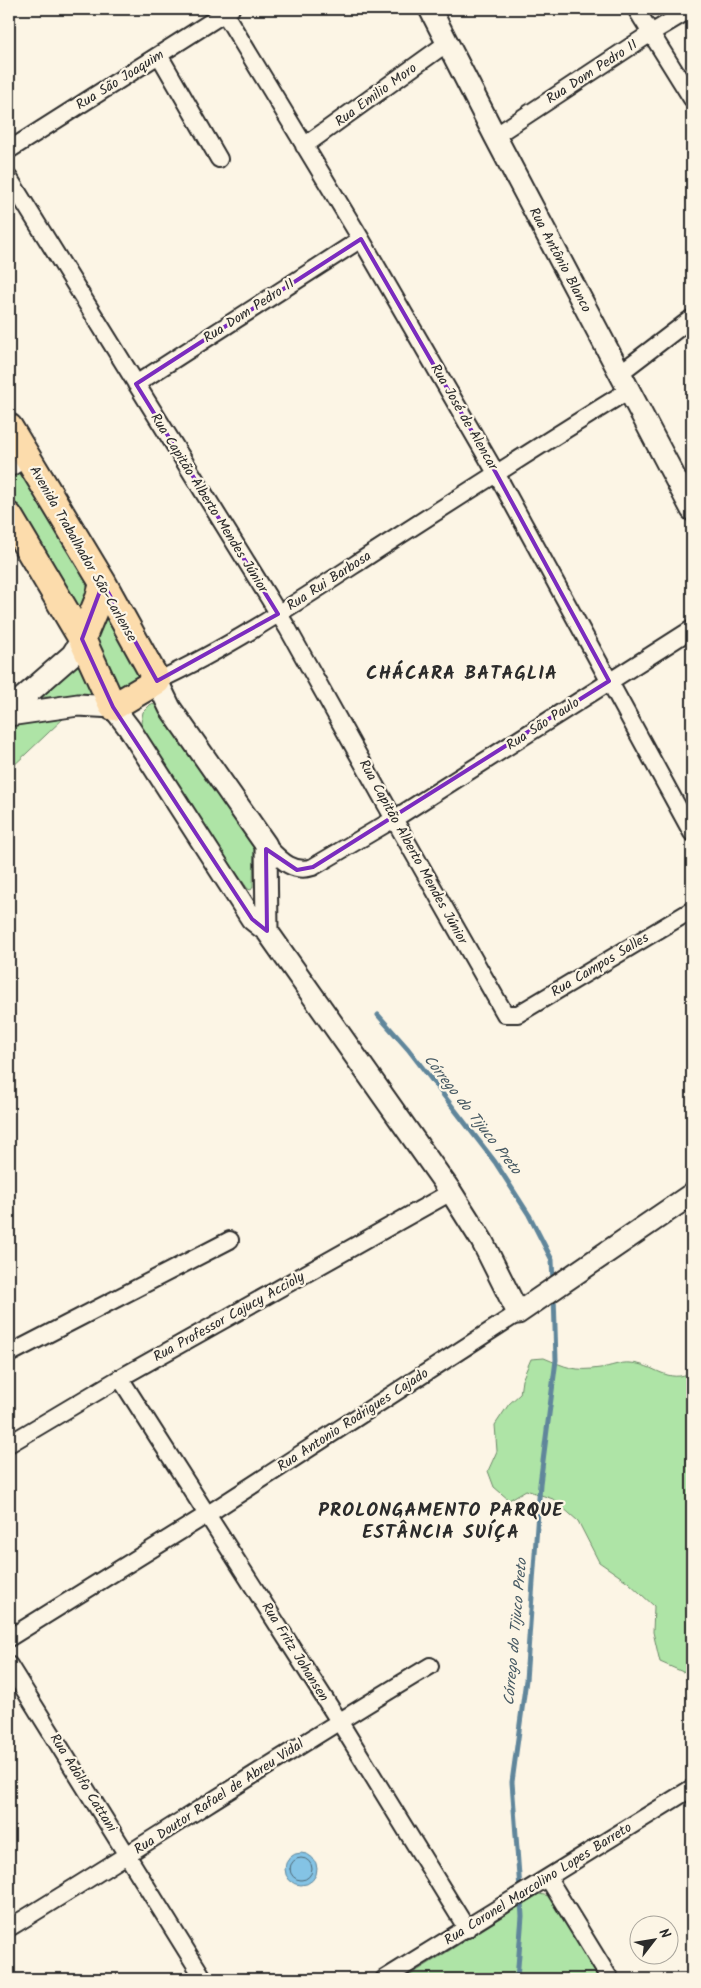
<svg xmlns="http://www.w3.org/2000/svg" width="701" height="1988" viewBox="0 0 701 1988" font-family="Kalam,sans-serif">
<style>
.green{fill:#aee4a6;stroke:#6c8868}
.water{fill:#84c3e5;stroke:#60869b}
.lines{fill:none;stroke-linecap:round;stroke-linejoin:round}
.shore{stroke:#4f6875;stroke-width:1}
.stream{stroke:#60869b;stroke-width:5}
.minor-casing{stroke:#2b2b2b;stroke-width:20}
.tertiary-casing{stroke:#2b2b2b;stroke-width:25}
.secondary-casing{stroke:#2b2b2b;stroke-width:28}
.primary-casing{stroke:#2b2b2b;stroke-width:30}
.minor{stroke:#fcf5e5;stroke-width:16}
.tertiary{stroke:#fcf5e5;stroke-width:21}
.secondary{stroke:#fcf5e5;stroke-width:24}
.primary{stroke:#fcdcac;stroke-width:26}
.marked{fill:none;stroke:#7b2cbf;stroke-width:4;stroke-linejoin:round}
.labels{text-anchor:middle;dominant-baseline:central;stroke-width:4.5;stroke-linejoin:round;paint-order:stroke}
.street-label{font-size:14px;fill:#2b2b2b;stroke:#fcf5e5}
.water-label{font-size:15px;font-style:italic;fill:#465963;stroke:#fcf5e5}
.district-label{font-size:19px;font-weight:bold;letter-spacing:1px;fill:#2b2b2b;stroke:#fcf5e5}
</style>
<rect width="100%" height="100%" fill="#fcf5e5"/>
<filter id="ink" filterUnits="userSpaceOnUse"><feTurbulence type="fractalNoise" baseFrequency=".02" numOctaves="2"/><feDisplacementMap in="SourceGraphic" scale="10" xChannelSelector="R" yChannelSelector="G"/><feConvolveMatrix kernelMatrix="1 2 1 2 8 2 1 2 1" color-interpolation-filters="sRGB"/></filter>
<g filter="url(#ink)">
<path class="green" d="M14 472 23 475 84 574 89 595 80 614 9 496V477Z
M104 610 140 668V681L120 690 96 647Z
M77 664 80 665 93 691 91 697H39Z
M151 704 159 706 254 844 253 887 251 890 248 889 203 826 140 728 143 712Z
M66 716 9 770V725Z
M544 1358C566 1367 575 1372 600 1368 610 1367 620 1362 630 1363 655 1364 667 1385 692 1372V1663L683 1672 660 1662 653 1632 654 1606 628 1582 599 1562 578 1521 553 1499 526 1490 509 1500 494 1487 488 1471 497 1451 495 1425 509 1404 520 1394 522 1380 531 1359Z
M539 1894 550 1896 599 1979H404Z"/>
<path class="water" d="M285 1869a16 16 0 1 1 32 0a16 16 0 1 1-32 0Z"/>
<g class="lines">
<path class="shore" d="M290 1869a11 11 0 1 1 22 0a11 11 0 1 1-22 0Z"/>
<path class="stream" d="M378 1015 408 1049 495 1162 529 1215 552 1260 553 1282
M517 1979 522 1916 512 1782 526 1680 540 1484 556 1360 554 1295"/>
<defs>
<path id="minor" d="M222 9 361 239 496 473 692 833
M636 9 692 99
M159 55 219 159
M495 136 651 33 691 9
M304 146 447 43
M9 150 231 9
M9 178 288 629 394 819 505 1014H518L692 910
M620 373 692 318
M136 384 361 239
M157 681C231 647 302 599 371 554 456 499 542 444 629 390
M266 845C279 858 292 874 313 867L394 819 692 629
M9 1354 230 1240
M120 1378 339 1721 467 1929
M9 1444 120 1378 451 1192
M9 1638 208 1514 518 1313
M9 1665 204 1979
M548 1878 610 1979
M9 1928C150 1842 288 1751 430 1666
M384 1979 692 1788"/>
<path id="tertiary" d="M430 9 495 136 692 510
M157 681 170 708 266 845 267 931
M9 710 72 655 82 639
M9 715 78 705 113 707 129 728 252 919 267 931 451 1192 482 1241 518 1313 692 1194"/>
<path id="secondary" d="M9 464 25 454"/>
<path id="primary" d="M9 427 103 583 157 681 113 707 82 639 9 516
M82 639 99 598 103 583"/>
</defs>
<use href="#minor" class="minor-casing"/>
<use href="#tertiary" class="tertiary-casing"/>
<use href="#secondary" class="secondary-casing"/>
<use href="#primary" class="primary-casing"/>
<use href="#minor" class="minor"/>
<use href="#tertiary" class="tertiary"/>
<use href="#secondary" class="secondary"/>
<use href="#primary" class="primary"/>
</g>
</g>
<path class="marked" d="M361 239 496 473 609 681 313 867 297 870 266 849 267 931 252 919 113 707 82 639 103 583 157 681 278 614 136 384Z"/>
<g class="labels">
<g class="street-label">
<text transform="translate(592 72) rotate(-33)">Rua Dom Pedro II</text>
<text transform="translate(120 80) rotate(-32)">Rua São Joaquim</text>
<text transform="translate(376 95) rotate(-36)">Rua Emilio Moro</text>
<text transform="translate(560 260) rotate(62)">Rua Antônio Blanco</text>
<text transform="translate(249 311) rotate(-33)">Rua Dom Pedro II</text>
<text transform="translate(464 417) rotate(60)">Rua José de Alencar</text>
<text transform="translate(209 503) rotate(58)">Rua Capitão Alberto Mendes Júnior</text>
<text transform="translate(83 554) rotate(60)">Avenida Trabalhador São-Carlense</text>
<text transform="translate(329 581) rotate(-33)">Rua Rui Barbosa</text>
<text transform="translate(543 724) rotate(-33)">Rua São Paulo</text>
<text transform="translate(413 852) rotate(61)">Rua Capitão Alberto Mendes Júnior</text>
<text transform="translate(600 965) rotate(-31)">Rua Campos Salles</text>
<text transform="translate(229 1317) rotate(-29)">Rua Professor Cajucy Accioly</text>
<text transform="translate(353 1420) rotate(-33)">Rua Antonio Rodrigues Cajado</text>
<text transform="translate(295 1652) rotate(58)">Rua Fritz Johansen</text>
<text transform="translate(83 1783) rotate(58)">Rua Adolfo Cattani</text>
<text transform="translate(219 1797) rotate(-33)">Rua Doutor Rafael de Abreu Vidal</text>
<text transform="translate(538 1884) rotate(-32)">Rua Coronel Marcolino Lopes Barreto</text>
</g>
<g class="water-label">
<text transform="translate(472 1115) rotate(52)">Córrego do Tijuco Preto</text>
<text transform="translate(516 1632) rotate(-85)">Córrego do Tijuco Preto</text>
</g>
<g class="district-label">
<text x="462" y="674">CHÁCARA BATAGLIA</text>
<text x="441" y="1511">PROLONGAMENTO PARQUE<tspan x="441" dy="22">ESTÂNCIA SUÍÇA</tspan></text>
</g>
</g>
<rect width="701" height="1988" fill="none" stroke="#fcf5e5" stroke-width="30"/>
<rect x="15" y="15" width="671" height="1958" fill="none" stroke="#2b2b2b" stroke-width="2" filter="url(#ink)"/>
<g transform="translate(654 1940) rotate(59)"><circle r="24" fill="#fcf5e5" stroke="#a8a49b"/>
<path d="M0-4L9 19L0 12L-9 19Z" fill="#2b2b2b"/>
<text y="-8" font-size="14" font-weight="bold" text-anchor="middle" fill="#2b2b2b">N</text>
</g>
</svg>
